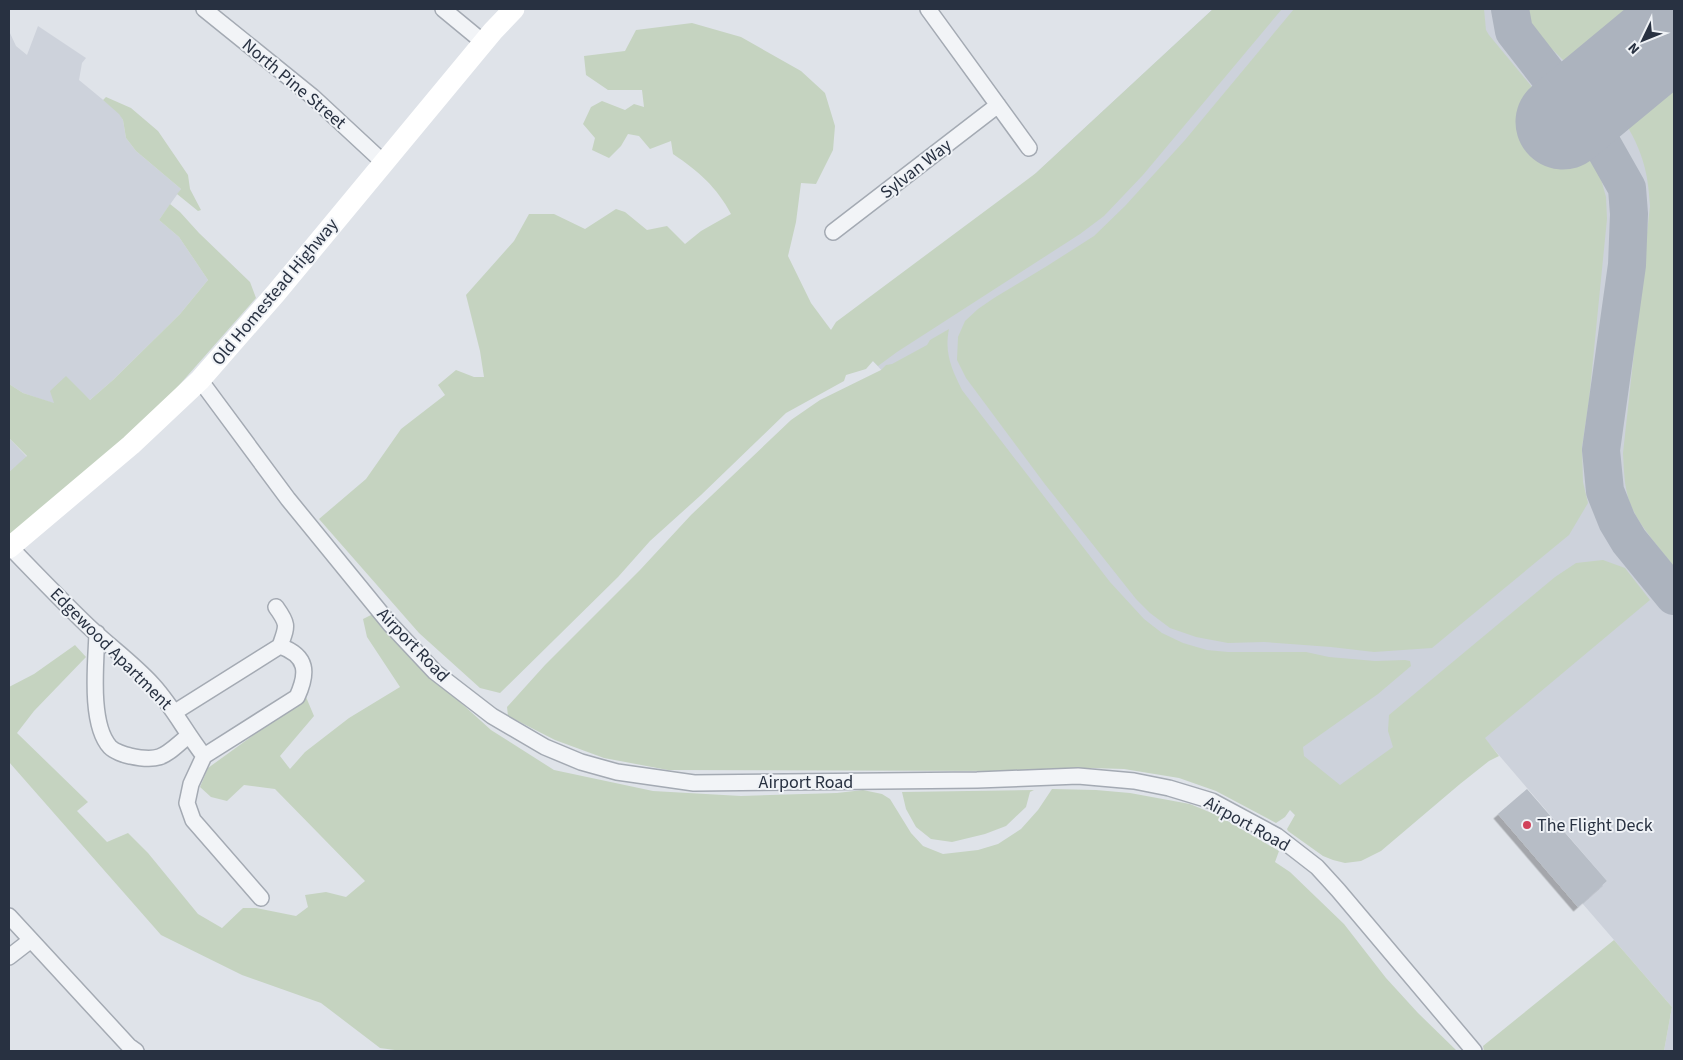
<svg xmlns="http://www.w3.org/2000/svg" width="1683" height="1060" viewBox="0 0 1683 1060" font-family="'Source Sans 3',sans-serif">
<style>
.built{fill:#cdd2db}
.green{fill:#c5d3c0}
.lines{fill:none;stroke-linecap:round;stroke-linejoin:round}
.taxiway{stroke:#acb3be;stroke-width:38}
.runway{stroke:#acb3be;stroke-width:95}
.building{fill:#b7bdc6;filter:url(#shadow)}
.minor-casing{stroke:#a4aab3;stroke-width:18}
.minor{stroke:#f2f4f7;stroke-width:15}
.secondary{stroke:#fff;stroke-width:21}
.poi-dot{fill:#d1415a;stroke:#eff2f6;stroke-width:2}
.labels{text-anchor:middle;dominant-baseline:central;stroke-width:4;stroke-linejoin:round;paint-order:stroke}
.street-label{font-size:18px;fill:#283141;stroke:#eff2f6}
.poi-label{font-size:18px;fill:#283141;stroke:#eff2f6;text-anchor:start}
</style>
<defs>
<filter id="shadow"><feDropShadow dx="-4.5" dy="4.5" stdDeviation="0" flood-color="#0004"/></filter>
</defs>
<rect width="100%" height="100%" fill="#dfe3e9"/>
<path class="built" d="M1213 9H1674V1051H1664L1672 1007 1582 903 1607 881 1485 739 1319 840 1162 675 873 361 1036 173Z
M38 26 86 58 82 63 79 80 119 113 123 120 126 138 136 151 181 189 159 220 179 237 208 280 180 314 113 380 90 400 82 393 55 404 23 393 9 384V31L16 46 27 55Z
M9 438 27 457 9 472Z"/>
<path class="green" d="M1213 9H1282L1143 175 1104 216 1080 234 897 352 878 366 873 361 866 369 846 375 844 381 786 413 701 495 650 541 618 577 500 693 480 688 419 633 319 519 366 479 401 429 445 395 438 385 456 370 474 377H484L480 351 466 295 514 241 529 214H554L585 229 616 209 625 212 647 230 667 226 685 244 701 231 731 214C717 187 698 171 673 154L671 141 650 149 639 136 628 134 621 146 609 158 592 150 595 138 583 124 591 107 602 101 625 110 634 104 644 107 642 90H608L586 75 584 56 625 51 636 30 692 23 741 37 801 71 825 93 835 126 833 150 816 184 801 183 796 222 788 256 811 303 831 330 836 322 1036 173Z
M1294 9H1484L1486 30 1489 35 1571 134 1591 161 1601 179 1606 197 1607 219 1589 400 1582 447 1583 482 1588 503 1569 535 1432 648 1374 652 1331 647 1264 642 1228 643 1196 637 1170 628 1150 613 1136 599 1044 483 966 378 957 360 958 337 965 321 978 309 994 298 1047 266 1094 236 1125 206 1185 140Z
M1525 9H1650L1574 71 1535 32Z
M1674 73V567C1660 548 1638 525 1630 503 1624 487 1624 470 1623 453L1650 206C1648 170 1642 150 1623 119L1625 114 1631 108Z
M106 97 131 108 158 131 188 175 190 189 201 210 198 211 177 194 181 189 136 151 126 138 123 120 119 114 103 100Z
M170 204 180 212 199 233 250 282 256 298 166 400 107 454 9 535V472L27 456 9 438V406L10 400 9 399V384L23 393 54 403 50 391 66 376 90 400 113 380 180 314 208 280 179 237 159 220Z
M949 329C944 353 952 370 962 390L1110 582 1144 619 1162 633 1183 643 1207 650 1228 652H1306L1329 657 1375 661 1405 660 1410 661 1411 666 1378 694 1303 747 1304 756 1340 785 1393 747 1388 731 1389 715 1555 577 1576 563 1603 560 1625 568 1650 600 1485 738 1499 756 1489 761 1460 784 1381 851 1361 861 1345 863 1333 860 1323 856 1288 831 1287 829 1295 815 1290 810 1285 817 1276 823 1216 791 1179 778 1124 769 1091 768 1006 771 668 770 604 758 555 740 508 716 507 707 545 665 640 570 691 515 791 420 820 400 881 370 886 365 892 364 927 345 930 340Z
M373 614 391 630 450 693 491 730 554 770 653 791 741 796 837 793 863 790 882 794 890 799 911 833 923 846 943 854 978 850 998 844 1021 829 1038 810 1052 789 1096 790 1130 793 1190 804 1219 816 1279 851 1275 862 1290 872 1344 924 1386 978 1418 1013 1457 1051H402L380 1048 321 1003 242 975 161 935 9 762V687L34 674 75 645 86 657 34 711 17 733 88 802 77 811 107 842 128 833 148 853 198 914 222 928 243 908H256L296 916 308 907 305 895 326 892 346 897 365 881 275 789 244 785 227 801 211 797 200 787 208 768 306 697 314 716 280 756 290 769 305 752 349 718 400 687 367 637 363 619Z
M1034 790 1030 792 1026 807 1006 826 985 834 952 842 931 839 916 827 906 809 902 792Z
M1614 940 1672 1007 1664 1051H1484L1483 1046Z"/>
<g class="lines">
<path class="taxiway" d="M1510 9 1514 31 1576 111 1597 135 1627 188 1629 214 1627 265 1601 450 1605 491 1617 521 1629 541 1674 596"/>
<path class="runway" d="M1563 122 1674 30"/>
</g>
<path class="building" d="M1527 789 1607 881 1578 907 1498 814Z"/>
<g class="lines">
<defs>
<path id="minor" d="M204 9 313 97 383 162
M443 9 483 42
M928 9 1029 148
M833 232 998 105
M200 380 288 499 390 624 435 672 492 716 545 747 581 762 617 772 694 783 977 780 1078 776 1134 781 1169 788 1212 801 1277 836 1317 867 1338 890 1474 1051
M10 547C36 574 61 600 88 626 109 646 133 663 153 685 173 707 186 733 204 756L191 784 187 803 193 820 261 898
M276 607C289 625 287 626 280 646
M97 633C96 662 89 724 110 747 114 751 124 755 130 756 162 763 165 755 188 736
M175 712 280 646
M204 756 297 697C308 673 308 656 280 646
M9 916 129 1046 136 1051
M9 957 31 940"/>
</defs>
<use href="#minor" class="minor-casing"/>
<use href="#minor" class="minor"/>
<path class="secondary" d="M9 548 131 445 200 380 276 293 493 31 514 9"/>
</g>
<circle class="poi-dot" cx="1527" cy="825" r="5"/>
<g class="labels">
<g class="street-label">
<text transform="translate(294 84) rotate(40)">North Pine Street</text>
<text transform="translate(916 169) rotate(-38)">Sylvan Way</text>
<text transform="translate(275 292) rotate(-50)">Old Homestead Highway</text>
<text transform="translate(413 645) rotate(46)">Airport Road</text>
<text transform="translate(111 649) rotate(45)">Edgewood Apartment</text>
<text x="806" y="782">Airport Road</text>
<text transform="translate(1247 824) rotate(29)">Airport Road</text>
</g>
<g class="poi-label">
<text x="1537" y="825">The Flight Deck</text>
</g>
</g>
<rect width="1683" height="1060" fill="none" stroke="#283141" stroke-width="20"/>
<g transform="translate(1643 40) rotate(227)" stroke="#eff2f6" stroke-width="4" paint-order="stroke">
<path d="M0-4L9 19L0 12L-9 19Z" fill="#283141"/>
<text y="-8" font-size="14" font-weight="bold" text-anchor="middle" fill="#283141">N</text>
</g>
</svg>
